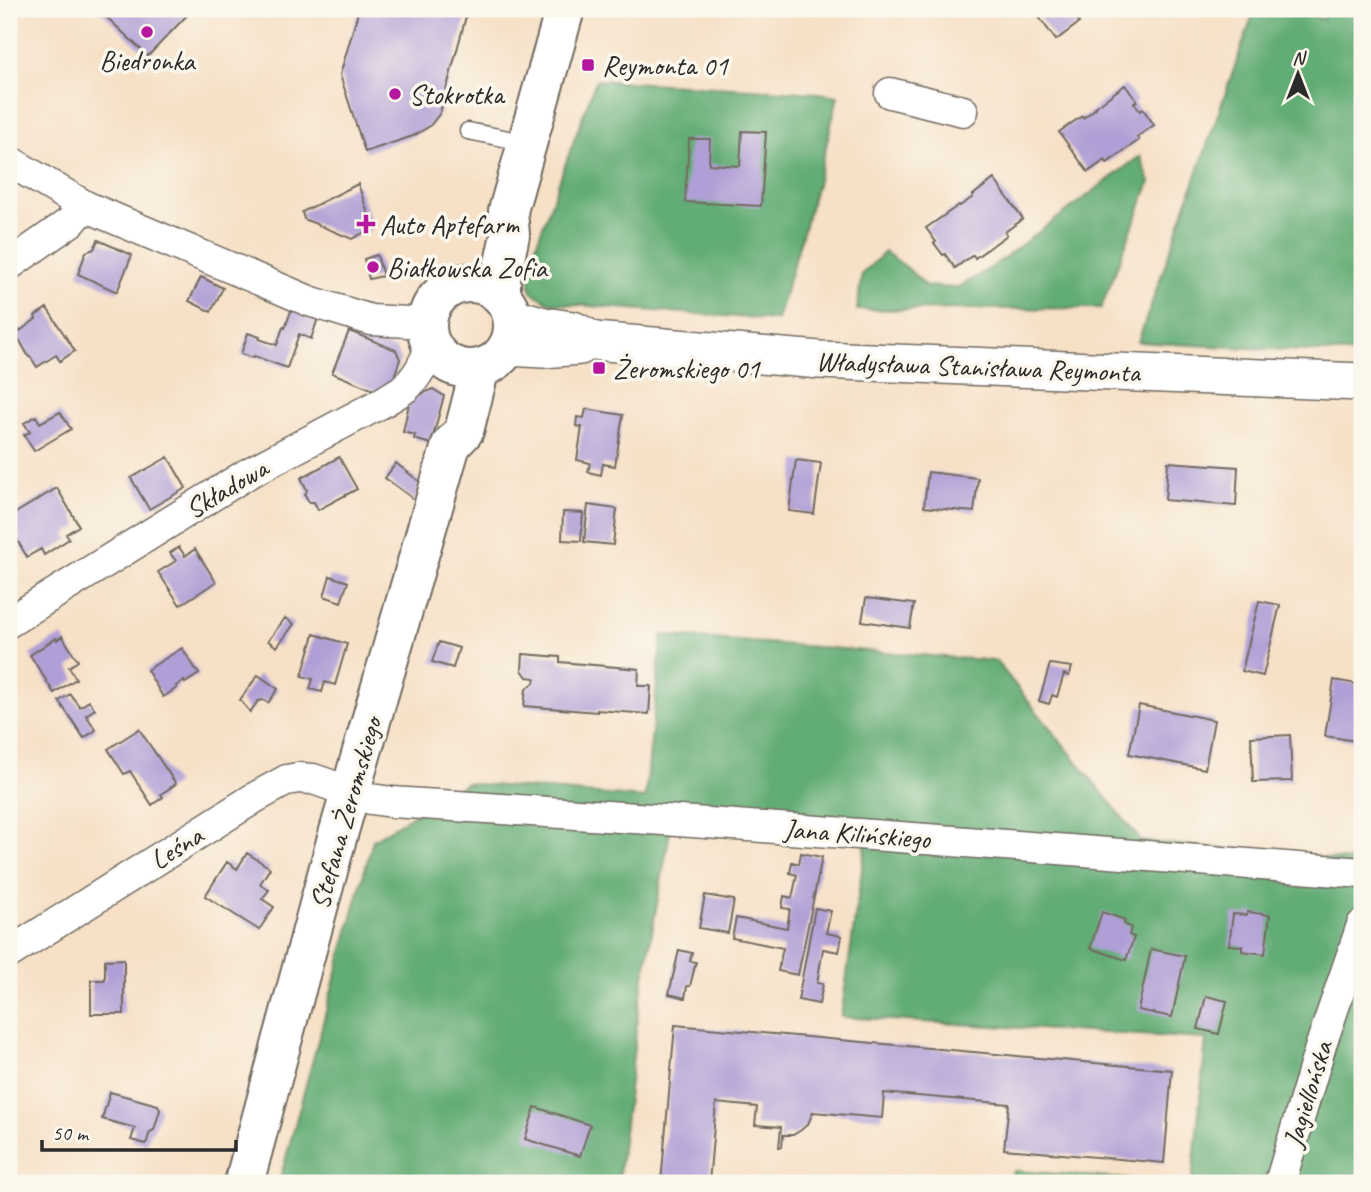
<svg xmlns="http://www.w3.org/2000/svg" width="1371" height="1192" font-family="Caveat,sans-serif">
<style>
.green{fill:#79c888;stroke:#527a5a;stroke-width:2}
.forest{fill:#62ac74;stroke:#466c50;stroke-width:2}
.building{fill:#b09ed6}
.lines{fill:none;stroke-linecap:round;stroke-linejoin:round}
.service-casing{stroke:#726a61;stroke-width:19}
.minor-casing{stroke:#726a61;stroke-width:33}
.tertiary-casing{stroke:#726a61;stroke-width:40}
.secondary-casing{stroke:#726a61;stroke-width:42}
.service{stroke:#fff;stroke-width:16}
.minor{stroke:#fff;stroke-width:30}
.tertiary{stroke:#fff;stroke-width:37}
.secondary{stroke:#fff;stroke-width:38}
.poi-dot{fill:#b5179e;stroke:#fbf7ec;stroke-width:2.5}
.labels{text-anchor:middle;stroke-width:7;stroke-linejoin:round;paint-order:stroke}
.poi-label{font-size:28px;fill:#2b2b2b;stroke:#fbf7ec;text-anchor:start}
.street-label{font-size:28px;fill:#2b2b2b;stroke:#fbf7ec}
</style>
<rect width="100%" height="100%" fill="#fbf7ec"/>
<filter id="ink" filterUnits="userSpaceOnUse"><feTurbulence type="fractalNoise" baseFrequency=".0143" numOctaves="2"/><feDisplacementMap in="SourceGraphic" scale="14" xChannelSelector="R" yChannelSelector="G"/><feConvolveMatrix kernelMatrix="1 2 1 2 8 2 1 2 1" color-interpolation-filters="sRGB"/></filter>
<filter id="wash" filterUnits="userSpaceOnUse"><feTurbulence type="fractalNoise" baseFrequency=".00686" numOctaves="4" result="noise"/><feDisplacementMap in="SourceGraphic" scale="28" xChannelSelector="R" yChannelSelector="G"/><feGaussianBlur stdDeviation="1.57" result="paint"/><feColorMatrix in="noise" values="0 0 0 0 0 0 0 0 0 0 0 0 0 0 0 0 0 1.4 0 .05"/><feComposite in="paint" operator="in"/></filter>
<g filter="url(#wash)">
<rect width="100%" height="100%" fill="#f6e0c6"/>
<path class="green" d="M1013,1171L1167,1182V1183H1011Z"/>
<path class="forest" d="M1255,9H1292L1323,19L1328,9H1362V354L1138,342Z
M596,80L819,93L838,96L816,188L777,320L550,303L531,292L528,267Z
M1140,156L1150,182L1101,308L857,310L862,274L885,252L906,267L926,286L957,288L992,267Z
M662,635L996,661L1141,841L1362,862V1183H1192L1206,1039L841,1017L867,834L672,820L639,1005L618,1183H279L373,840L466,783L645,798Z"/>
<g id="blocks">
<path class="building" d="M98,9H193L148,56Z
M359,9H468L440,113L430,126L413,136L365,152L340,75Z
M1033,9H1099L1088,17L1086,15L1078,21L1079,23L1056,40Z
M1125,85L1137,101L1134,103L1140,111L1143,109L1154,125L1137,137L1139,140L1107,163L1105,160L1088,172L1059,132L1082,116L1083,118L1096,108L1095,107Z
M742,131L766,132L761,206L685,202L689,139H710L709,164L740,166Z
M994,179L1023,219L1005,232L1007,235L975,258L973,255L955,268L945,254L943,255L934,243L936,242L926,228L959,205L960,206L973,197V195Z
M358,184L373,228L352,239L304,219L302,212Z
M98,240L132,255L117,292L78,274L86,252L94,249Z
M377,255L383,276L369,279L364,259Z
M201,277L223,288L211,312L189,301Z
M47,308L75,351L60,361L56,355L37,367L30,356L29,357L16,334L36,319L35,316Z
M292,308L318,318L311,339L299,334L287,368L254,356L253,358L241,354L248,333L260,337L259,339L277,345L283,327L285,328Z
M349,331L396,350L400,359L390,389L381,393L332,373Z
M433,389L444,396L431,444L414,439L415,435L403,432L410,399Z
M586,409L623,415L615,466L603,464L601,475L588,472L590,463L577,460L582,427L576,426L577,417L584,418Z
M60,412L71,429L34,451L24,435L30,432L24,423L36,416L40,423Z
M168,457L186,488L149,509L131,478Z
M339,457L357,489L318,510L314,502H309L305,495L307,490L301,478Z
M796,460L821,463L814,514L789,511Z
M1168,462L1238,467L1236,506L1165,500Z
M396,463L420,482L415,500L385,478Z
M928,472L978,478L974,512L924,507Z
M57,488L79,526L66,534L69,539L44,555L41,549L27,557L9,526V517Z
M588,505L617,509L613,545L584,542Z
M563,512L583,513L581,541L562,540Z
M179,547L185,556L195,549L216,582L180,605L158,572L176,561L170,553Z
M1361,554H1362V587L1355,585Z
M330,576L348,582L341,602L324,596Z
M866,598L914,604L910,628L862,621Z
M1259,601L1280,605L1263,676L1242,671Z
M285,618L294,624L277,647L268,641Z
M314,634L347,644L335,685L325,682L322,692L310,689L313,679L302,676Z
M62,636L78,661L69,667L76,679L54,693L30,655L56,638L57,640Z
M439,642L459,648L453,668L432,662Z
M182,648L199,674L185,683L184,681L176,686L177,688L163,697L147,670Z
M523,654L560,657V662L639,669L638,686H651L649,714L597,710V712L524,706L526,689L534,683L535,678L527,677L522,670Z
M1050,664L1072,667L1069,676L1064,674L1057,697L1052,695L1049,704L1039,701Z
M258,675L278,689L268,703L263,700L258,701L250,712L240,700Z
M1334,680L1362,685V742L1325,736Z
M70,694L80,707L89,701L95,709L86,715L96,730L84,738L59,701Z
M1139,705L1214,720L1205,769L1129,754Z
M139,729L176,784L161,794L163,797L152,805L130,771L124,774L108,749Z
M1290,735L1292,781L1253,782L1251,737Z
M247,853L270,868L260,884L269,890L262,899L274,907L259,930L205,896L227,862L237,869Z
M801,853L822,857L798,975L778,971L783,948L732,938L736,918L787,928L790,909L782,908L784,896L792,898L797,875L790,873L792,862L799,864Z
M705,895L734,900L728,933L699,928Z
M815,908L831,911L826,933L842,936L839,952L823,949L817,983L823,984L819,1004L798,1000Z
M1102,912L1125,920L1124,924L1131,927L1129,935L1134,937L1126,960L1090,948Z
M1248,912L1270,915L1265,954L1242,951V946L1229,945L1233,914L1247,915Z
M1151,949L1185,956L1172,1017L1138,1010Z
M679,950L692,953L690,961L696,962L690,986H687L685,998L669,994Z
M124,959V1014H91V980H105V960Z
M1206,996L1227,1001L1219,1034L1198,1029Z
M675,1025L1172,1070L1164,1163L1004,1149L1009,1104L884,1093L882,1118L813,1112L808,1124L801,1130L793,1135H783L782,1147H779L781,1127L755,1125L757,1107L716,1103L709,1183H661Z
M110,1092L158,1105L160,1110L154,1130L150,1132L146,1144L131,1140L135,1128L102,1119Z
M535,1107L590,1125L580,1156L525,1139Z"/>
</g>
</g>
<g filter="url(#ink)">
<use href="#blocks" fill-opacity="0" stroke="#726a61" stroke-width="2"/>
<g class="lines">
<defs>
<path id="service" d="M468,131L528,143"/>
<path id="minor" d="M890,93L963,111
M9,161L85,206L309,301L371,320L427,323
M9,265L73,220L85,206
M9,622L247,474L385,401C393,395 404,391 410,383C420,373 426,359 431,346
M9,953L256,797L287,780L298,778L313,779L371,799L392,802C716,822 1039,847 1362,873
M1280,1183L1321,1045L1362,925"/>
<path id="tertiary" d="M513,317L544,326L573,330L594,341L820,360L1362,382
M507,347L543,349L580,346"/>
<path id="secondary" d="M427 326a43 43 0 1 1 86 0a43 43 0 1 1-86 0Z
M501,296V277L510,235L508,211L565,9
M244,1183L335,845L451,445L464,431L480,368"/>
</defs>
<use href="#service" class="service-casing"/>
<use href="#minor" class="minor-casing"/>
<use href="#tertiary" class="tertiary-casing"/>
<use href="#secondary" class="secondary-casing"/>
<use href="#service" class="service"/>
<use href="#minor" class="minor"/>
<use href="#tertiary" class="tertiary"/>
<use href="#secondary" class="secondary"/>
</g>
</g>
<g class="poi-dot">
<circle cx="147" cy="32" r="7"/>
<rect x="581" y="58" width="14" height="14" rx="3.5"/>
<circle cx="395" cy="94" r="7"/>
<path d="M362.5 213.5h7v7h7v7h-7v7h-7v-7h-7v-7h7z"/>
<circle cx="373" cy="267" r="7"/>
<rect x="592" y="361" width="14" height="14" rx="3.5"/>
</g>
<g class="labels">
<g class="poi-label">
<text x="147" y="70" text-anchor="middle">Biedronka</text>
<text x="602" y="75">Reymonta 01</text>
<text x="409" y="104">Stokrotka</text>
<text x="380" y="234">Auto Aptefarm</text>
<text x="387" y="277">Białkowska Zofia</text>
<text x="613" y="378">Żeromskiego 01</text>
</g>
<g class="street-label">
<text transform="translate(978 366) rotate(2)" y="10">Władysława Stanisława Reymonta</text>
<text transform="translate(226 488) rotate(-31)" y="10">Składowa</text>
<text transform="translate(345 813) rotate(-74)" y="10">Stefana Żeromskiego</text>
<text transform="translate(857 833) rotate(4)" y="10">Jana Kilińskiego</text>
<text transform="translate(176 847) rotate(-32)" y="10">Leśna</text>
<text transform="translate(1307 1094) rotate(-73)" y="10">Jagiellońska</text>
</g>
</g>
<rect width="1371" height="1192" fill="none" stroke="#fbf7ec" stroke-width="35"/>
<g transform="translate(1298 74)" stroke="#fbf7ec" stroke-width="5" paint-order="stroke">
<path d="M0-5L12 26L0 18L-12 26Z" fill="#2b2b2b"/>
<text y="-10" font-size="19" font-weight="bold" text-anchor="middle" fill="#2b2b2b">N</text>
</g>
<path d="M42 1140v10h194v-10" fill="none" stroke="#2b2b2b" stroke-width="3.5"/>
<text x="52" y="1140" font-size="21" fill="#2b2b2b" stroke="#fbf7ec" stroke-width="5" paint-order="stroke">50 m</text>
</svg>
